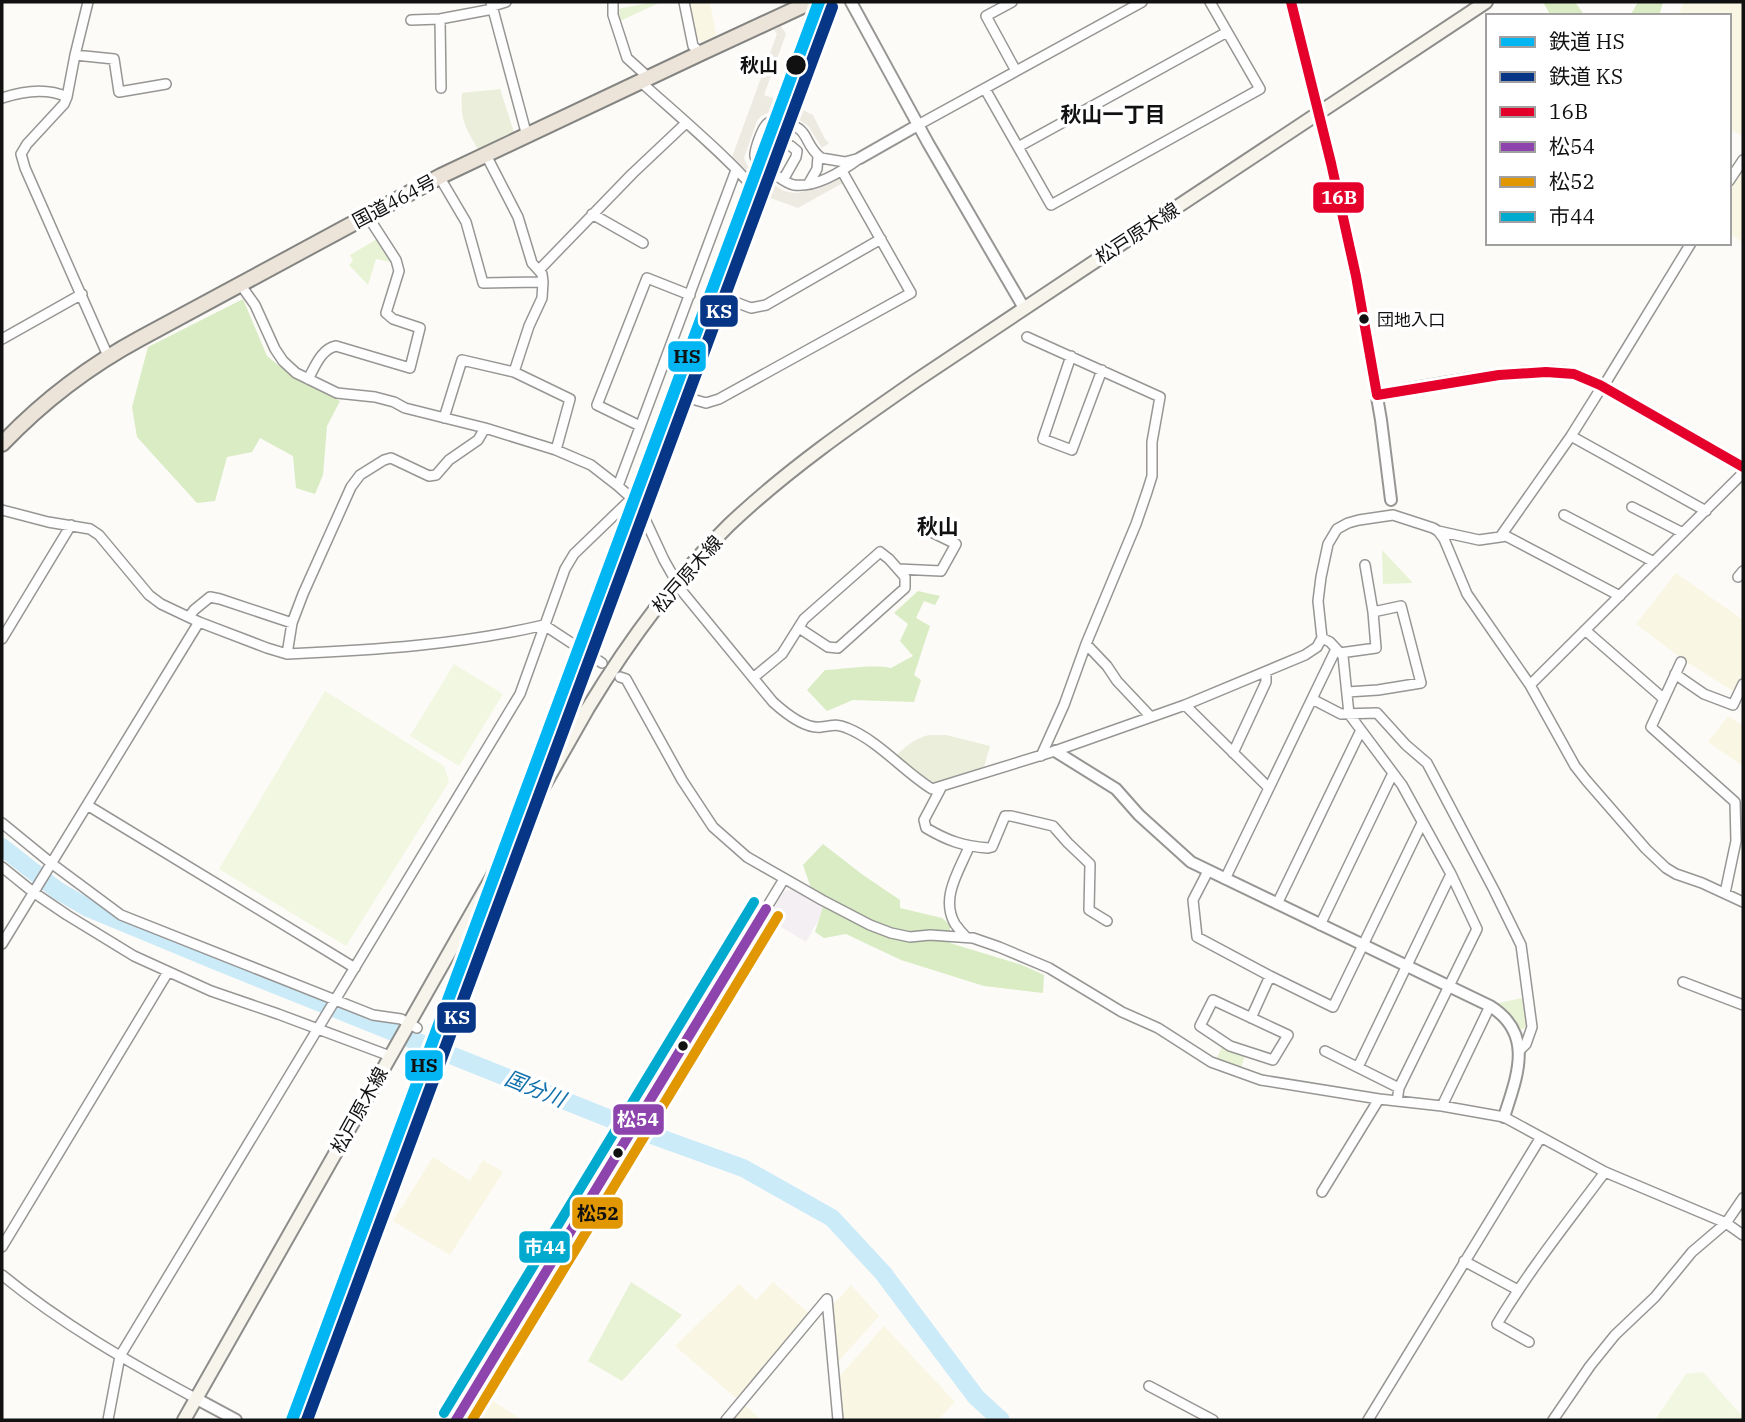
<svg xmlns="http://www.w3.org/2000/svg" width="1745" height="1422" font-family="'IBM Plex Serif','Noto Sans JP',serif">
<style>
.industrial{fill:#f4eff3}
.farmland{fill:#f9f6e3}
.green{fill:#e8f3d6}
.forest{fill:#d9ecc3}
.cemetery{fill:#eaeeda}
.pitch{fill:#f1f7e0}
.plaza{fill:#edeae2}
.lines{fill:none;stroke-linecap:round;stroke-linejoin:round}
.river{stroke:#cbebf9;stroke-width:18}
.minor-casing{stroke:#979695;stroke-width:12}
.tertiary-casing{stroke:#979695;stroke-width:14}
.secondary-casing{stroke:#8d8d8b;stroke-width:16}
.trunk-casing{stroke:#848482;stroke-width:18}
.minor{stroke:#fffefe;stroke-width:9}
.tertiary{stroke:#fffefe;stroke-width:10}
.secondary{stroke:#f6f4eb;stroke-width:12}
.trunk{stroke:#ece4d8;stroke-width:14}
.bus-1-casing{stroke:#fff;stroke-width:16}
.bus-2-casing{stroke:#fff;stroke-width:16}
.bus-3-casing{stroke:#fff;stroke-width:16}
.bus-4-casing{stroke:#fff;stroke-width:16}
.bus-1{stroke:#e4002b;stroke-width:10}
.bus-2{stroke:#8e44ad;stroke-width:10}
.bus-3{stroke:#e09702;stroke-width:10}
.bus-4{stroke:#00a9ce;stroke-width:10}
.rail-1-casing{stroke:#fff;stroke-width:18}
.rail-2-casing{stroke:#fff;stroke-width:18}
.rail-1{stroke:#01b6f3;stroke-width:12}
.rail-2{stroke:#073686;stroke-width:12}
.stop-dot{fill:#111;stroke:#fff;stroke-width:2.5}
.labels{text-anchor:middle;stroke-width:7;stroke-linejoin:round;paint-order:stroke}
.bus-label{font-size:17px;fill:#111;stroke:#fff;text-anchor:start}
.stop-label{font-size:19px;font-weight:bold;fill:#111;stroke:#fff;text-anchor:end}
.street-label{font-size:19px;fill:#111;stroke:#fff}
.neighbourhood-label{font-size:21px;font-weight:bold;fill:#111;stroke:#fff}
.water-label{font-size:21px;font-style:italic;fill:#1170ab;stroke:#fff}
.line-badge{stroke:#fff;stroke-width:2.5}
.badge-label{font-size:19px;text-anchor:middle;font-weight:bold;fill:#fff}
.pale-badge-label{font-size:19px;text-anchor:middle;font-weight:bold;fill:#111}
</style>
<rect width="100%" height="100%" fill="#fcfbf7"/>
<path class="industrial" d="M793,889L825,908L806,942L768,919L784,891Z"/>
<path class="farmland" d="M688,2H710L716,35L703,42L696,39Z
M1685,2H1743V136L1729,129V16H1677Z
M1743,166V243L1729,233V188Z
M1676,573L1743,620V674L1736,693L1682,659L1636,624Z
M1728,716L1743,726V766L1708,742Z
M433,1157L470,1181L483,1160L503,1172L450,1255L393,1221Z
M773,1282L810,1314L736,1398L675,1346L739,1284L756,1300Z
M851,1285L879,1316L837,1363L832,1306Z
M884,1326L955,1402L938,1420H842L838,1378Z
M481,1393L522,1420H466Z
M745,1405L761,1420H732Z"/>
<path class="green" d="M653,2H661L620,21L618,9Z
M377,239L391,262L376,259L368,285L349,265L353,261L350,255Z
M1382,550L1413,583L1383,584Z
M1522,998L1530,1026L1519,1030C1513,1019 1505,1012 1494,1004Z
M1222,1047L1246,1054L1240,1070L1216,1060Z
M631,1282L682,1315L622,1381L588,1361Z"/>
<path class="forest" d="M1543,2H1575L1585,16H1551Z
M1638,2H1663L1659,16H1630Z
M243,299L267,356L287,372L340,401L327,426L323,475L315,494L296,488L293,456L260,438L252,452L227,457L215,501L197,503L137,437L132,407L148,347Z
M918,591L940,596L935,605L924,601L916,618L930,626L914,675L921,680L914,702L853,700L827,711L807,690L825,670C846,669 872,664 891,668L913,656L900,641L908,624L894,613Z
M823,844L863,875L900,900V908L942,918L950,925V943L1022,965L1044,975L1043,993L984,986L901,960L846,934L824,938L815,932L823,907L824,898L811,888L803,865Z"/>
<path class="cemetery" d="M500,89L514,132L478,149C465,127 460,120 462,93Z
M929,735H946L990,746L984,767L933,784L916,774L896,756C907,745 914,739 929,735Z"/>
<path class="pitch" d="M454,664L503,694L459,766L410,736Z
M325,691L444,766L449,782L346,946L219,869Z
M1703,1372L1743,1417V1420H1655L1686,1374Z"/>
<path class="plaza" d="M833,3L840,8L803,110L813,115L825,139L829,143L822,148L808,126L801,121L775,112H770L761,116L757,121L744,158L747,165L782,190L788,192L798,193L825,184L837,178L841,180L845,185L841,184L798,208L765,196H761L726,160L732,157L777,34L774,30L781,26L786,34L764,95L794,106Z"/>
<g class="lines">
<path class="river" d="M2,847L57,890L88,908L216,961L638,1130L743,1168L832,1218L883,1273L976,1397L1001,1420"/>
<defs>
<path id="minor" d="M88,2L75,55L67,97L64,104L27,144L21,154L25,168L108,356
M491,2L527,136
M613,2V15L627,58L649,78
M684,2L693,46L701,53
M1012,2L986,16L1016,71
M493,6L506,2
M440,19L441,88
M411,20L440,19L493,9
M75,55L114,59L119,92L166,84
M985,89L1051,205L1260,89L1210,2
M2,98C23,91 46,87 67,97
M776,121C814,127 800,141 821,158L845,162L860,158C844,170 816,188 794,185C785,183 778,176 770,171C765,167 756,163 755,156C754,151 762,129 766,125C769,121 771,122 776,121Z
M918,125L1142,2
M761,136L791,146L797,151L796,157L783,180
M1018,147L1227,32
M486,155L518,217L532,263L542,274L543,282L542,298L529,326L514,372L570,399L556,450
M441,176L443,183L466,222L483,283L543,282
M1729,181L1743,160
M809,183L817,169L818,156
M592,214L643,243
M539,270L632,174L686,123
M240,284L255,305L275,349L283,361L296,373L337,393L375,397L394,402L405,408L485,428L556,450L591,465L618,486L638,504L664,560L681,590L773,702C784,712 805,729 821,727C831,726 836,723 847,728C879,741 903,771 932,789L1055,751L1185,705L1305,655L1317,647L1322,638L1318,601L1321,577L1328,544L1337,529L1348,523L1359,520L1393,515L1433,528L1438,531L1444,539L1467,594L1530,685L1575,766L1586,780L1646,849L1666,868L1676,874L1702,883L1743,902
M722,297L751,308L766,305L881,239
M1027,337L1160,397L1152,442V476L1147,492L1136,524L1086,644L1064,705L1041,756
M2,339L82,294
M1071,356L1043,439L1072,450L1102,370
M308,379C315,367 321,349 336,346L410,368L420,328L393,319L386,313L399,271L396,260L367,215
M685,397L706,403L719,399L911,293L842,171
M444,418L462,360L514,372
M640,426L597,405L647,278L690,295
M1571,436L1706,511
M618,486L736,170
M638,504L649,498L722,297L761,201C758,182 661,101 641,82
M1632,507L1683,533
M2,510L48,522L90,529L99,535L149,595L161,604L199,622L2,944
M1564,515L1654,562
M1438,531L1479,540L1500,537L1571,436L1598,393L1603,387L1691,243
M1500,537L1506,536L1620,596
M898,569L941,571L956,544L921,527
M1738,577L1743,571
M189,617L194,610L210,597L220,599L292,623
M199,622L267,648L287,654C373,650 460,645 544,625L602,663
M1585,630L1664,699
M1322,638L1330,642L1343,656L1349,714L1402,785L1451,874L1477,929L1399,1088L1397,1101
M2,639L71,525
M1086,644L1107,666L1117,681L1151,717
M1340,653L1376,648L1373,612L1365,565
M287,654L292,623L303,594L351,487L360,475L384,460L391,458L429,476L436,475L449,460L478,440L485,428
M1681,662L1651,727L1735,802L1736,841L1725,893
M1675,674L1704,694L1733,705L1743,684
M620,677L626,679L682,780L713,827L747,857L822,900L870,925L891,933L910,937L930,935L973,938L999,947L1049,968L1122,1012L1158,1028L1211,1062L1261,1080L1379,1099L1442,1106L1504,1117L1605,1172L1726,1223L1743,1235
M753,678L782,654L804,619L880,552L889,559L905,577V588L838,648L828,647L799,628
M1530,685L1743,473
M1347,692L1378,690L1421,683L1401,606L1373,612
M1312,699L1341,714L1377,713L1406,745L1427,763L1494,890L1521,945L1532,1027L1526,1044L1519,1051
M1185,705L1269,788L1336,649
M1233,753L1266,682V672
M942,786L924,820L926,828C948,841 963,846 988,848L992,847L1005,816H1011L1053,826L1068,843L1090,864L1089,910L1107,921
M87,805L355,968
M2,823L51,863L121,915L373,1015L401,1019L417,1028
M2,867L33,892L67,915L134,956L211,991L278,1014L390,1056
M1208,871L1193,900L1197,937L1270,976L1333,1007L1422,823
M1225,879L1269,788
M1277,904L1361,730
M1320,925L1393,773
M966,937C962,933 958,928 955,924C940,898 959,871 969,847
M1683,982L1743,1005
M1213,1000L1288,1035L1273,1060L1230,1046L1200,1026Z
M1251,1018L1270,976
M1325,1051L1399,1088
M1358,1067L1451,874
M1442,1106L1490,1006
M1322,1192L1379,1099
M2,1247L168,972
M1464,1261L1518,1290
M2,1275C62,1324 128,1362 197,1399
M827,1299L838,1420
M1529,1342L1497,1324C1530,1269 1567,1223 1605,1172
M1149,1386L1213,1420
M108,1420L120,1356L520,694L565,569L574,554L632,498
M456,1420L784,879
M726,1420L827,1299
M1368,1420L1541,1137
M1553,1420L1590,1366L1615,1335L1655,1297L1692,1252L1726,1223L1743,1198"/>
<path id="tertiary" d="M851,2L928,143L1024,308
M1291,2L1331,163L1356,276L1381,420L1391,500
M860,158L918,125
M1377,395C1417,387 1458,380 1499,375C1523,373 1549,369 1574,374C1585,377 1594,382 1603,387L1743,467
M1055,751L1116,789L1139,815L1191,862L1490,1006C1535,1034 1517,1076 1504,1117
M197,1399L236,1420"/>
<path id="secondary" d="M184,1420L588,708C628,642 674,579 729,525C787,470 852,425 917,380C978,339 1039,298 1100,258C1229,173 1358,88 1486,2"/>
<path id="trunk" d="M2,444C43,401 89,366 141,338L441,176L701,53L811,2"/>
</defs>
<use href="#minor" class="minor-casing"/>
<use href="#tertiary" class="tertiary-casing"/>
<use href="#secondary" class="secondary-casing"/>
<use href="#trunk" class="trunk-casing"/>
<use href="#minor" class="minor"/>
<use href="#tertiary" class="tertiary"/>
<use href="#secondary" class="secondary"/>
<use href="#trunk" class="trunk"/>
<defs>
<path id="bus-1" d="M1291,2L1331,163L1356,276L1377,395
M1377,395L1499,375L1546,372L1574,374L1600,385L1743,467"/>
<path id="bus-2" d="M456,1420L766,909"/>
<path id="bus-3" d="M472,1420L778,916"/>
<path id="bus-4" d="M444,1413L754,902"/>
</defs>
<use href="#bus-1" class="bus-1-casing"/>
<use href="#bus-2" class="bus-2-casing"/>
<use href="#bus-3" class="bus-3-casing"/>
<use href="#bus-4" class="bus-4-casing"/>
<use href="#bus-1" class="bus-1"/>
<use href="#bus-2" class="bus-2"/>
<use href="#bus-3" class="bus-3"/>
<use href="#bus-4" class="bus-4"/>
<defs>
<path id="rail-1" d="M292,1420L819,2"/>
<path id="rail-2" d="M307,1420L832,7"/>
</defs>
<use href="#rail-1" class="rail-1-casing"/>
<use href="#rail-2" class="rail-2-casing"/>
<use href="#rail-1" class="rail-1"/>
<use href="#rail-2" class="rail-2"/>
</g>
<g class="stop-dot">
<circle cx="796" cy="65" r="11"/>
<circle cx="1364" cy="319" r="6"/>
<circle cx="683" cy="1046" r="6"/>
<circle cx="618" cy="1153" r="6"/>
</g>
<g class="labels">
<g class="bus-label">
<text x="1377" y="326">団地入口</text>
</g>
<g class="stop-label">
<text x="778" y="72">秋山</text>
</g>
<g class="street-label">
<text transform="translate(394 201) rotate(-28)" y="7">国道464号</text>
<text transform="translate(1137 233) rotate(-33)" y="7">松戸原木線</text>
<text transform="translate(687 574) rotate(-49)" y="7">松戸原木線</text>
<text transform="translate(359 1110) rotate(-61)" y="7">松戸原木線</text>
</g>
<g class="neighbourhood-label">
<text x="1113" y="122">秋山一丁目</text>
<text x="938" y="534">秋山</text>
</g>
<g class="water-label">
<text transform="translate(535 1089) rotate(22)" y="7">国分川</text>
</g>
</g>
<g class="line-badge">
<rect x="1312" y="181" width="53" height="33" rx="7" fill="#e4002b"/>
<rect x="699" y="294" width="40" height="34" rx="7" fill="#073686"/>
<rect x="667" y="340" width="40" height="33" rx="7" fill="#01b6f3"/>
<rect x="436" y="1001" width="41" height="33" rx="7" fill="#073686"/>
<rect x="404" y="1049" width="40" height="33" rx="7" fill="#01b6f3"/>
<rect x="612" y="1103" width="53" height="33" rx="7" fill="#8e44ad"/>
<rect x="571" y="1196" width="53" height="34" rx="7" fill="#e09702"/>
<rect x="518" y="1230" width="53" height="34" rx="7" fill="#00a9ce"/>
</g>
<g class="badge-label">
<text x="1339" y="204">16B</text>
<text x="719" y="318">KS</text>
<text x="457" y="1024">KS</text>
<text x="638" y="1126">松54</text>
<text x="545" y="1254">市44</text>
</g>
<g class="pale-badge-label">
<text x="687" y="363">HS</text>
<text x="424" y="1072">HS</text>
<text x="598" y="1220">松52</text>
</g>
<rect width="1745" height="1422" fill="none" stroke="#111111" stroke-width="7"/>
<rect x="1486" y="14" width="245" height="231" fill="#ffffff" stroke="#a0a0a0" stroke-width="2"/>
<rect x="1500" y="37" width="35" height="10" fill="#01b6f3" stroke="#a0a0a0" stroke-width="2"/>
<text x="1549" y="49" font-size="21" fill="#111111">鉄道 HS</text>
<rect x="1500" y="72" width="35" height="10" fill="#073686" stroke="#a0a0a0" stroke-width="2"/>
<text x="1549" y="84" font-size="21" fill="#111111">鉄道 KS</text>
<rect x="1500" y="107" width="35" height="10" fill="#e4002b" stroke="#a0a0a0" stroke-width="2"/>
<text x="1549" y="119" font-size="21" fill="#111111">16B</text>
<rect x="1500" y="142" width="35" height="10" fill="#8e44ad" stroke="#a0a0a0" stroke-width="2"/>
<text x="1549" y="154" font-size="21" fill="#111111">松54</text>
<rect x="1500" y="177" width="35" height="10" fill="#e09702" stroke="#a0a0a0" stroke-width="2"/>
<text x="1549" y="189" font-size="21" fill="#111111">松52</text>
<rect x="1500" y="212" width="35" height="10" fill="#00a9ce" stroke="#a0a0a0" stroke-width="2"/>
<text x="1549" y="224" font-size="21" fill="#111111">市44</text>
</svg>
